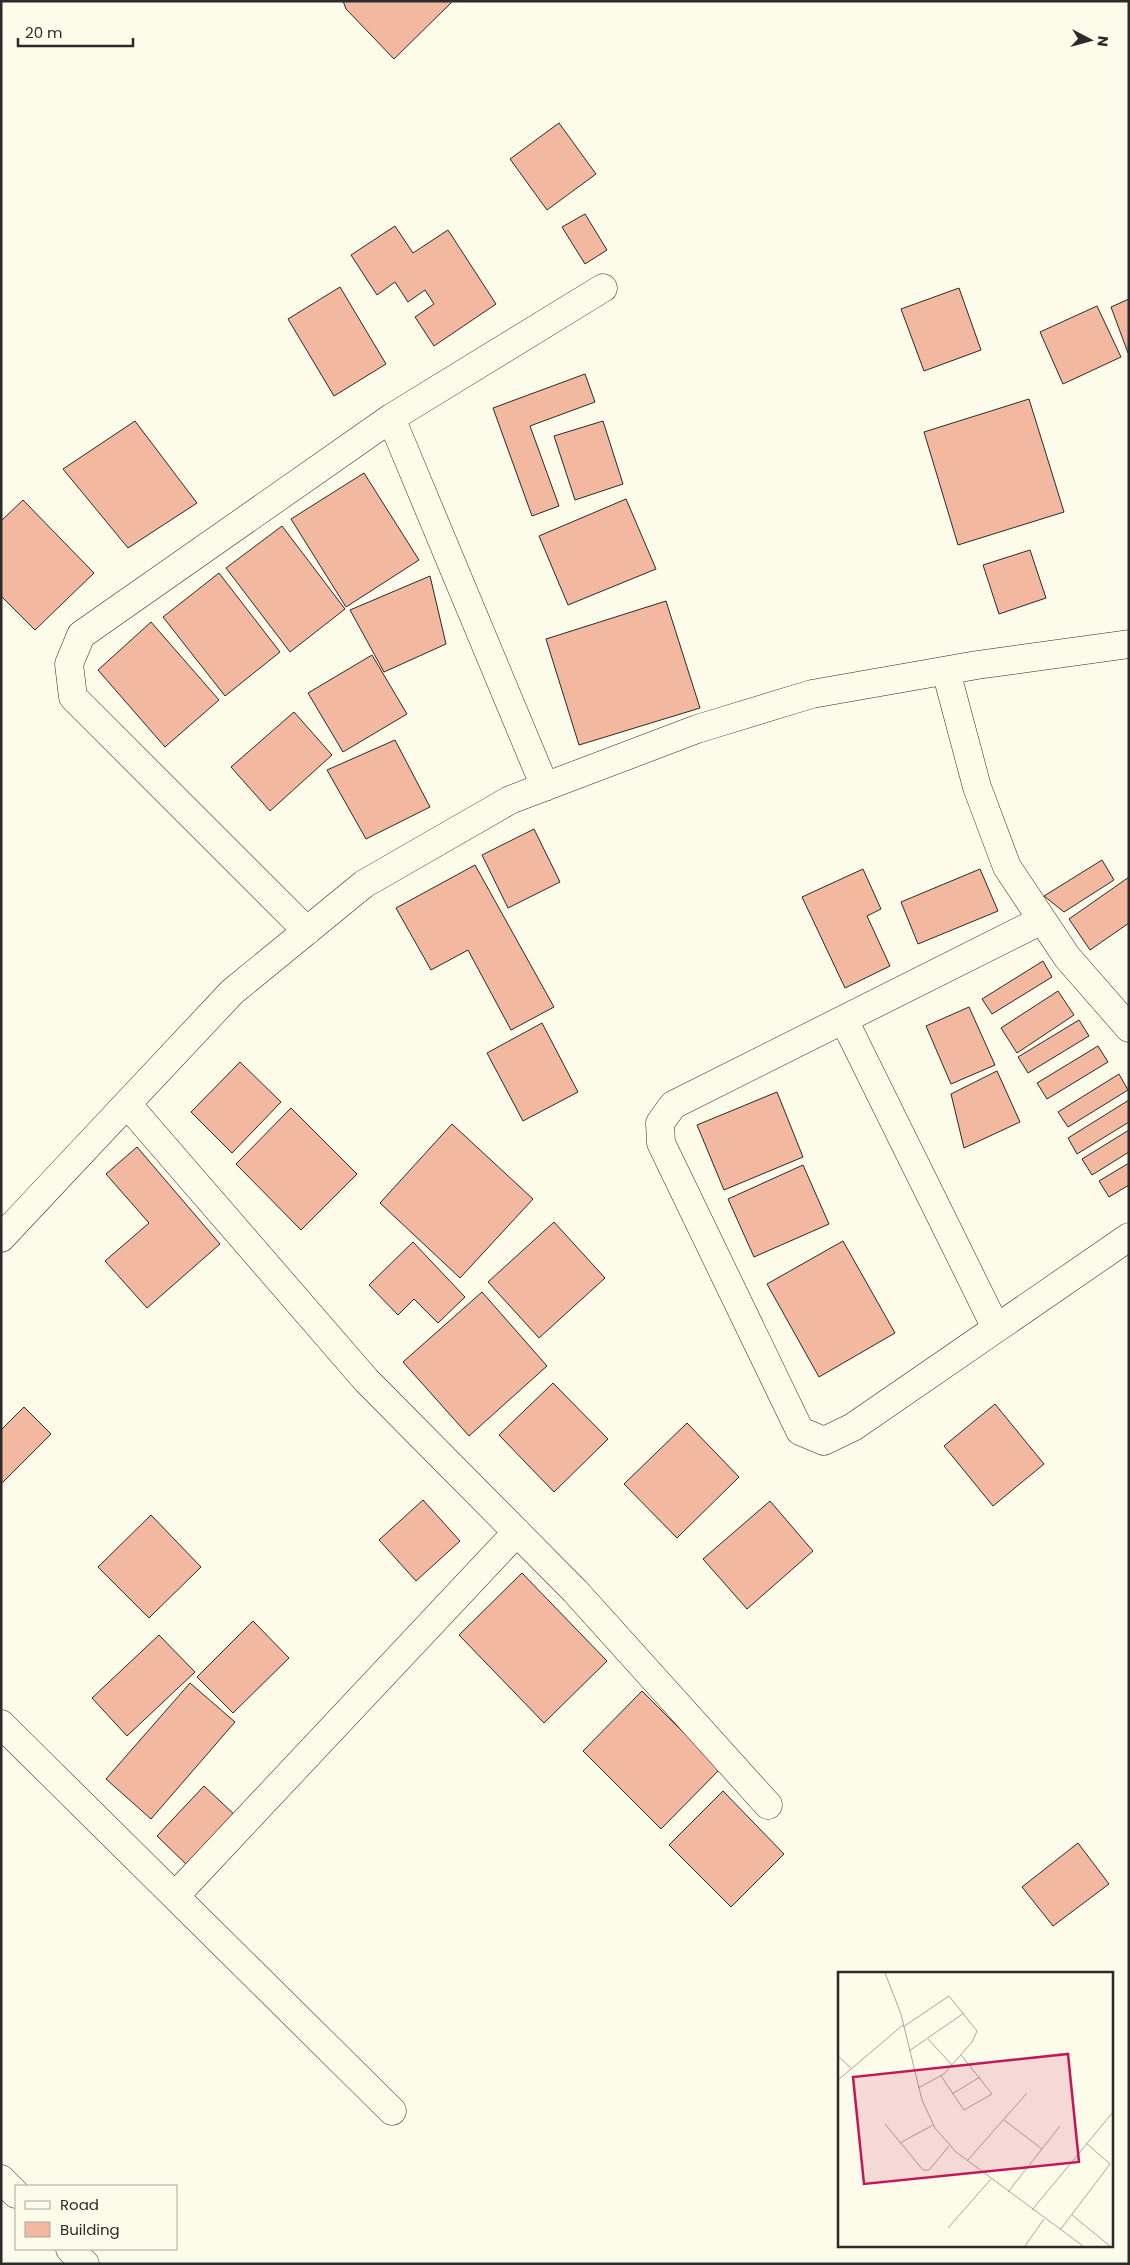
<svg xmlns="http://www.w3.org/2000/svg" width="1130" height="2265" font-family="Poppins,sans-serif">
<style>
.building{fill:#f2b8a0;stroke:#2b2b2b}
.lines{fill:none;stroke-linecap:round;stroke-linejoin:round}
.minor-casing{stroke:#2b2b2b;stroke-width:29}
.minor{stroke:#fdfbea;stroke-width:28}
.inset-road{fill:none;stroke:#a9a89e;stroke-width:1}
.view{fill:#c2185b;fill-opacity:0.15;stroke:#c2185b;stroke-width:2.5}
.inset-edge{fill:none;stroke:#2b2b2b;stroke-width:2.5}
</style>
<rect width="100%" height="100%" fill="#fdfbea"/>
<path class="building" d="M343,1H453L394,59L346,9Z
M559,123L596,174L547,210L510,159Z
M585,214L607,250L585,264L562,227Z
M395,226L413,253L448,230L496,304L434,346L415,317L434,304L425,290L408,302L395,282L377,295L351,255Z
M340,287L386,364L334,396L288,319Z
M959,288L981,350L924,371L901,309Z
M1129,299V353H1128L1111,307Z
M1097,306L1121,357L1063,384L1040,332Z
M585,374L595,402L530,426L559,506L532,516L493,408Z
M1029,399L1064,512L958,545L924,432Z
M135,421L197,503L128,548L63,469Z
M603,421L623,484L575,500L554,436Z
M364,473L419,560L346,607L291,519Z
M626,499L656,569L568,605L539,536Z
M23,500L94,573L35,630L1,596V521Z
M282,526L345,609L290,652L226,568Z
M1030,550L1046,598L999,614L983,565Z
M219,573L280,652L225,696L163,617Z
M430,576L446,644L384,672L350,610Z
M666,601L700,708L579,745L546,639Z
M151,622L219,700L165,747L98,670Z
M372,655L407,714L343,752L308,693Z
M294,712L332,755L270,811L231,767Z
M395,740L430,807L366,839L327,770Z
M534,829L560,882L508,908L482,855Z
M1102,860L1114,880L1064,912L1044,896Z
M475,865L554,1007L511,1030L468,950L431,970L396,908Z
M863,869L881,909L867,916L890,966L845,988L802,897Z
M980,869L998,911L918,944L901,902Z
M1129,877V923L1090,950L1069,919Z
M1043,961L1052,977L992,1014L982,999Z
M1058,991L1074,1015L1017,1053L1001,1028Z
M969,1007L995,1065L951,1084L926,1026Z
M1079,1020L1089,1036L1028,1073L1018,1057Z
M542,1023L578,1092L523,1121L487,1053Z
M1098,1046L1108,1062L1047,1099L1037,1083Z
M240,1062L281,1102L232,1153L191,1112Z
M997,1071L1020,1122L964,1148L951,1094Z
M1119,1074L1128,1090L1068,1127L1058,1112Z
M777,1092L803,1157L724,1190L697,1125Z
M1129,1100V1122L1077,1154L1068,1138Z
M291,1108L357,1174L301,1230L236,1164Z
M452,1124L533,1199L460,1278L380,1203Z
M1129,1130V1152L1092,1175L1082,1159Z
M137,1147L220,1244L147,1308L105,1261L149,1223L106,1174Z
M1129,1163V1185L1109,1197L1099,1181Z
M803,1165L829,1224L754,1257L728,1199Z
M554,1222L605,1278L539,1338L488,1282Z
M843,1241L895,1333L819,1377L767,1284Z
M413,1242L465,1297L438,1323L414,1299L398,1315L369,1285Z
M482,1292L547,1366L469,1436L403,1362Z
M553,1383L608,1439L554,1492L499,1435Z
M995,1404L1044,1464L993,1506L944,1446Z
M24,1407L51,1434L1,1484V1430Z
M687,1423L739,1477L677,1538L624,1484Z
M423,1500L460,1541L416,1581L379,1540Z
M770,1501L813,1551L747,1609L703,1559Z
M151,1515L201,1567L149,1618L98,1567Z
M522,1573L607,1661L544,1723L459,1635Z
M253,1621L289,1658L233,1713L197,1677Z
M159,1635L195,1672L127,1736L92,1698Z
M190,1683L235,1722L151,1819L106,1779Z
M642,1691L720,1769L661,1829L583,1751Z
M204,1786L237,1817L189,1867L157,1836Z
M723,1791L784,1854L731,1907L669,1845Z
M1078,1843L1109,1884L1053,1926L1022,1887Z"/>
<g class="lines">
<defs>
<path id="minor" d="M391,418L545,787
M946,671L977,787L1007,867L1067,957L1129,1028
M1042,920L673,1105L660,1123L661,1143L800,1431L824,1441L853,1427L1129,1237
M307,931L73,697L69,664L81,635L391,418L603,288
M844,1020L996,1328
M127,1104L366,1380L575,1591L768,1805
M1,1238L232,992L364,884L510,800L697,729L812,694L977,665L1129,644
M1,1724L392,2111
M175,1896L517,1532
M1,2179L16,2194
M70,2249L85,2264"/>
</defs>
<use href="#minor" class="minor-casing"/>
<use href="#minor" class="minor"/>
</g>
<g transform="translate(838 1972)">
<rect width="275" height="275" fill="#fdfbea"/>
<path class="inset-road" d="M47,1L63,42L84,128L97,156L118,180L245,274M65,55L111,24L139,59L134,70L106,102L80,116M90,67L114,93M71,79L126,41M0,84L13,96M103,104L126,138L154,122L123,83M0,108L65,53M114,122L142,105M166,148L204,177M47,152L85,198H91L111,174M62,171L95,153M129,189L189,121M170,220L222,154M194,238L275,140M234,243L272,274M110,256L153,207M222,258L272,192L248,171M187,274L206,247"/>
<path class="view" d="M230,82L241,190L26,212L15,105Z"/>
<rect width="275" height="275" class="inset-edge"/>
</g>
<rect width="1130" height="2265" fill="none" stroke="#2b2b2b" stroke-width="5"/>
<rect x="15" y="2185" width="162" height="65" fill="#fdfbea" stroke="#a9a89e"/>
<rect x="25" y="2201" width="25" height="8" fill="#fdfbea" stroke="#a9a89e"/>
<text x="60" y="2210" font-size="15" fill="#2b2b2b">Road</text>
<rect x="25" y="2222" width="25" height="15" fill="#f2b8a0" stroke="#a9a89e"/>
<text x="60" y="2235" font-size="15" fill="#2b2b2b">Building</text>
<g transform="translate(1090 40) rotate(96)" stroke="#fdfbea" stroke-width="4" paint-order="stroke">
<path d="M0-4L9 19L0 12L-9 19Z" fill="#2b2b2b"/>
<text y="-8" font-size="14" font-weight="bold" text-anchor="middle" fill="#2b2b2b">N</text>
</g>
<path d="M18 38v8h115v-8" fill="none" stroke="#2b2b2b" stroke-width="2.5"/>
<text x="25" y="38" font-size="15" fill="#2b2b2b" stroke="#fdfbea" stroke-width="4" paint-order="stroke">20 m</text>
</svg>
